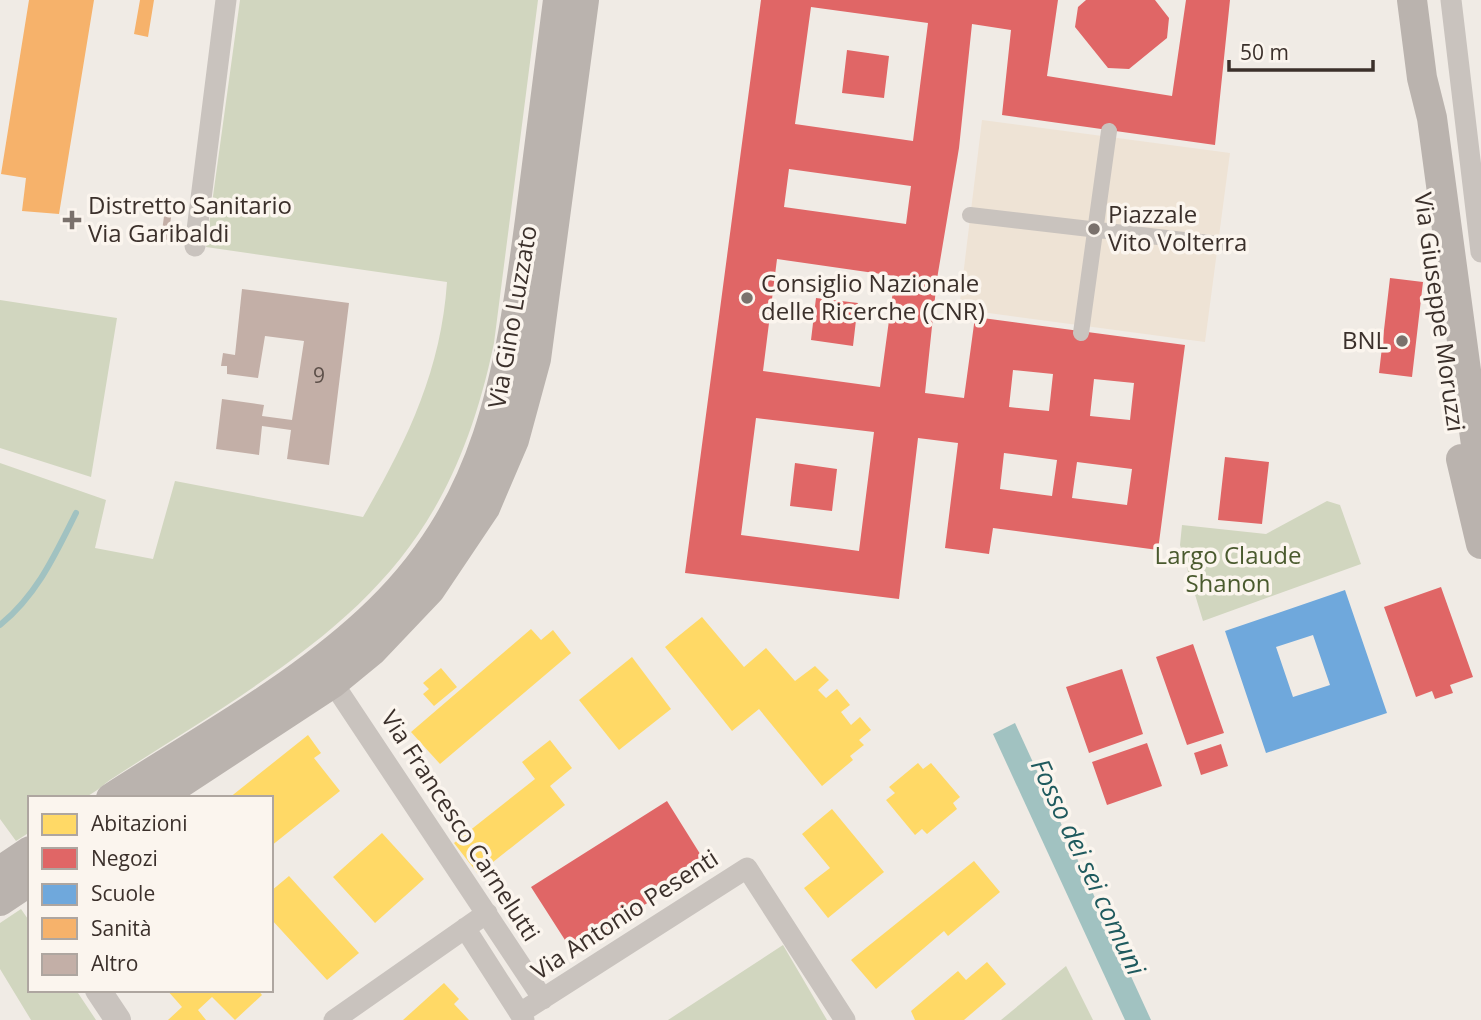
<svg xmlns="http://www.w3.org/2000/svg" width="1481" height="1020" font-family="'Open Sans',sans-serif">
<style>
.green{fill:#d1d6bf}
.plaza{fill:#eee3d5}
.water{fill:#a1c2c1}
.homes{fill:#ffd966}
.shops{fill:#e06666;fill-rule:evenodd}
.schools{fill:#6fa8dc;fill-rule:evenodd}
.health{fill:#f6b26b}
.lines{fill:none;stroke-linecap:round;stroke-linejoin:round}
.stream{stroke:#a1c2c1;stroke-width:6}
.building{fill:#c3afa7}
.pedestrian{stroke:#c9c3be;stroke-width:16}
.minor{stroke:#c9c3be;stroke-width:21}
.tertiary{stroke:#c9c3be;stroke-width:26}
.secondary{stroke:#bab3ae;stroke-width:30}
.poi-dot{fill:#7a716c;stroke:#fbf5ee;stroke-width:2.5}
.labels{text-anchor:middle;stroke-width:7;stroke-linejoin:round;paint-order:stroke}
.number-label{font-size:21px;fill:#5d504a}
.poi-label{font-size:24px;fill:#3b302b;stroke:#fbf5ee;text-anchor:start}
.street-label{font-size:24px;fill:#3b302b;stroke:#fbf5ee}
.park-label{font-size:24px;fill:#4a5a2e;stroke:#fbf5ee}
.water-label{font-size:26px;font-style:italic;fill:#1f5a5e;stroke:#fbf5ee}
</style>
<rect width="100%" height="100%" fill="#f0ebe5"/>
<path class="green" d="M240,0H538L494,343C451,548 358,621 190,729C163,746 136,763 110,780C102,786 92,795 83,798C68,802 45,798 30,798V832L16,841L0,819V463L106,500L95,548L153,559L175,481L363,517C407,441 441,371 447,282L206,247Z
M0,300L117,318L91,477L0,448Z
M1327,501L1340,505L1361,564L1203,621L1180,545L1182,525L1266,534Z
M21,909L30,922V990H76L96,1020H31L0,969V923Z
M783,945L827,1020H668Z
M1066,966L1093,1020H1001Z"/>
<path class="plaza" d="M982,120L1230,153L1205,342L959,309Z"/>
<path class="water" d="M1015,723L1151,1020H1125L993,734Z"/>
<path class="homes" d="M702,617L744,667L766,648L795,681L815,666L829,680L818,690L826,698L837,689L850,705L841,712L851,725L860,717L871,730L859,740L864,745L850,756L853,760L822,786L759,709L732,731L665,647Z
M531,629L541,640L553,630L571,653L440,764L411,732Z
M632,657L671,709L619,750L579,700Z
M441,668L457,687L434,706L423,694L429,689L423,683Z
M308,735L321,753L314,758L340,791L271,846V798H229Z
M550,740L572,768L550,786L565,805L478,874L454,843L535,779L522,762Z
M918,763L923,769L931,763L960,797L953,803L957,809L927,834L922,829L915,835L886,800L895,793L889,787Z
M832,809L884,872L828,918L804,888L830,868L802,834Z
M382,833L424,879L375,923L333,877Z
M974,861L1000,892L948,936L944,931L876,989L851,960Z
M289,876L359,953L327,980L271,919V891Z
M987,962L1006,984L964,1020H915L911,1011L958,971L966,980Z
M444,983L459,999L454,1004L469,1020H403Z
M167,990H258L262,995L235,1020L212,997L198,1010L206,1020H168L182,1007Z"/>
<path class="shops" d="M761,0H1058L1047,76L1172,96L1186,0H1230L1215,145L1002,115L1011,30L972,24L959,148L937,279L925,393L964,398L975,317L1185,345L1158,550L993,528L989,554L945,548L958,443L918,438L899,599L685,573ZM811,7L928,23L913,141L795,124ZM789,169L911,186L906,224L784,207ZM777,259L895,276L880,387L763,371ZM1013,370L1053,374L1049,411L1009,407ZM1094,379L1134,383L1130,420L1090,416ZM756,418L874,432L859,551L741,535ZM1004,453L1057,460L1052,496L1000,489ZM1077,462L1132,469L1127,505L1072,498Z
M1086,0H1155L1169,18L1167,38L1129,69L1108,68L1075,27L1078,7Z
M847,50L889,56L884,98L842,93Z
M1390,278L1423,282L1412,377L1379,373Z
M816,298L858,303L853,346L811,340Z
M1225,457L1269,462L1262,524L1218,520Z
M795,463L837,469L832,511L790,506Z
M1441,587L1473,677L1450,685L1453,693L1435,699L1432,691L1416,697L1384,607Z
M1193,644L1224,733L1187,745L1156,657Z
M1122,669L1143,734L1089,753L1066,687Z
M1147,743L1162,786L1107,805L1092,762Z
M1221,744L1228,766L1201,775L1194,753Z
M667,801L707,865L572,951L531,887Z"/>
<path class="schools" d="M1345,590L1387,713L1266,753L1225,631ZM1313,635L1330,685L1293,697L1276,647Z"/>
<path class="health" d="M29,0H94L59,214L22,211L26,178L1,174Z
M140,0H154L148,37L134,34Z"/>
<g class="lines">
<path class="stream" d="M0,625C37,595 55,555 76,513"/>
</g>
<path class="building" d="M166,201L173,202L168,240L161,239Z
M242,289L349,303L329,465L287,459L291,430L262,426L259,455L216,449L222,399L264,405L262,416L292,420L304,341L265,336L258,378L227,374V366H221L223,353L235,355Z"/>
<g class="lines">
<path class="pedestrian" d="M970,215L1218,244
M1081,333L1109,131"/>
<path class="minor" d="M1451,0L1481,252
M195,246L226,0
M333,683L543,999
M465,928L524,1020
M520,1013L747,868L845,1020
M334,1020L487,913"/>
<path class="tertiary" d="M98,990L118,1020"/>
<path class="secondary" d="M1412,0L1422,78L1432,118L1481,482
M1461,459L1481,544
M111,798C198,742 292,691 368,621C491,508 509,377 530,220C539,147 549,73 558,0
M158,798L333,683L372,651L430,590L485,508L514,440L536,359L584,0
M0,871L30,851
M0,901L30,881"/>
</g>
<g class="poi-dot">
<path d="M68.5 209.5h7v7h7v7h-7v7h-7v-7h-7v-7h7z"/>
<circle cx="1094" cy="229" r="7"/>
<circle cx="747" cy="298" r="7"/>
<circle cx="1402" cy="341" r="7"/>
</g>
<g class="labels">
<g class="number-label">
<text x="319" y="383">9</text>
</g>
<g class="poi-label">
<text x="88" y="214">Distretto Sanitario<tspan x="88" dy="28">Via Garibaldi</tspan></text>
<text x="1108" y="223">Piazzale<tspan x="1108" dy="28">Vito Volterra</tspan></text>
<text x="761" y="292">Consiglio Nazionale<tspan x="761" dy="28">delle Ricerche (CNR)</tspan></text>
<text x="1388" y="349" text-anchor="end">BNL</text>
</g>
<g class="street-label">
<text transform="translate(1439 312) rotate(82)" y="8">Via Giuseppe Moruzzi</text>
<text transform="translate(513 317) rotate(-80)" y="8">Via Gino Luzzato</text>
<text transform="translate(460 826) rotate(57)" y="8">Via Francesco Carnelutti</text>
<text transform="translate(625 915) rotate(-33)" y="8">Via Antonio Pesenti</text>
</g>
<g class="park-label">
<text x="1228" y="564">Largo Claude<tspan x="1228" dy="28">Shanon</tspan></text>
</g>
<g class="water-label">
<text transform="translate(1088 867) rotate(65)" y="9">Fosso dei sei comuni</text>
</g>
</g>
<rect x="28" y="796" width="245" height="196" fill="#fbf5ee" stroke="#aea6a0" stroke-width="2"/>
<rect x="42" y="814" width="35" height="21" fill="#ffd966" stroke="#aea6a0" stroke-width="2"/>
<text x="91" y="831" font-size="21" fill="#3b302b">Abitazioni</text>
<rect x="42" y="848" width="35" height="21" fill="#e06666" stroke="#aea6a0" stroke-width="2"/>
<text x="91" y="866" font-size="21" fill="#3b302b">Negozi</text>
<rect x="42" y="884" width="35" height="21" fill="#6fa8dc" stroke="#aea6a0" stroke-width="2"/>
<text x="91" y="901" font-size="21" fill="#3b302b">Scuole</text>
<rect x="42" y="918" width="35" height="21" fill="#f6b26b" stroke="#aea6a0" stroke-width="2"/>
<text x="91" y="936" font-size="21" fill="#3b302b">Sanità</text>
<rect x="42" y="954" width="35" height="21" fill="#c3afa7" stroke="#aea6a0" stroke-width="2"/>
<text x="91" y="971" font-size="21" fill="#3b302b">Altro</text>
<path d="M1229 60v10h144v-10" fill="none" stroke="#3b302b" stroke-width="3.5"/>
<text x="1240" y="60" font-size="21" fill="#3b302b" stroke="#fbf5ee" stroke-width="5" paint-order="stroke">50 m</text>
</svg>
